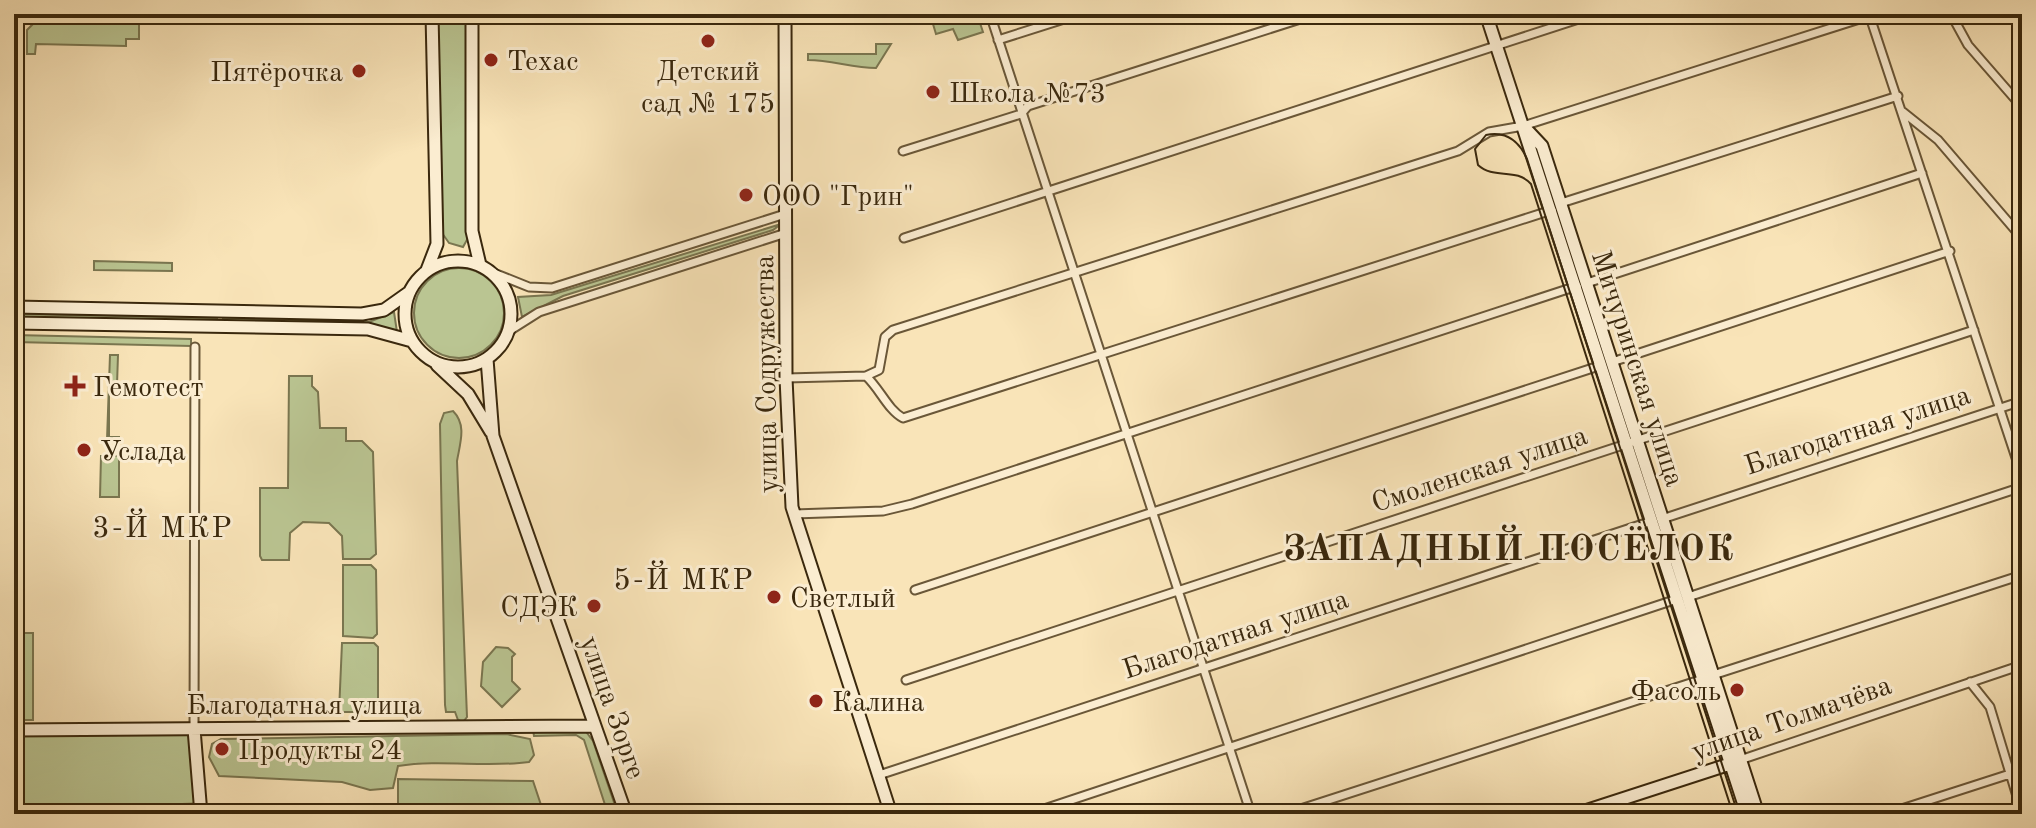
<svg xmlns="http://www.w3.org/2000/svg" width="2036" height="828" font-family="'Old Standard TT',serif">
<style>
.green{fill:#bac592;stroke:#7a7650;stroke-width:2}
.lines{fill:none;stroke-linecap:round;stroke-linejoin:round}
.street-casing{stroke:#6a5738;stroke-width:11}
.secondary-casing{stroke:#3a280d;stroke-width:15}
.street{stroke:#fbedd1;stroke-width:7}
.secondary{stroke:#fbedd1;stroke-width:11}
.tram{stroke:#3a280d;stroke-width:2}
.poi-dot{fill:#8f2418;stroke:#fbedd1;stroke-width:3}
.labels{text-anchor:middle;stroke-width:6;stroke-linejoin:round;paint-order:stroke}
.poi-label{font-size:28px;fill:#3a280d;stroke:#fbedd1;text-anchor:start}
.street-label{font-size:28px;fill:#3a280d;stroke:#fbedd1}
.neighbourhood-label{font-size:30px;letter-spacing:2px;fill:#3a280d;stroke:#fbedd1}
.district-label{font-size:36px;font-weight:bold;letter-spacing:2px;fill:#3a280d;stroke:#fbedd1}
</style>
<rect width="100%" height="100%" fill="#f9e4b8"/>
<filter id="stains"><feTurbulence type="fractalNoise" baseFrequency=".0025" numOctaves="4"/><feColorMatrix values="0 0 0 0 .2 0 0 0 0 .09 0 0 0 0 .02 0 0 0 .5 -.17"/></filter>
<radialGradient id="worn" r=".72"><stop offset=".6" stop-color="#630" stop-opacity="0"/><stop offset="1" stop-color="#630" stop-opacity=".3"/></radialGradient>
<path class="green" d="M43,14H139V39H126V46L36,44L35,54H27V30Z
M436,14H466L468,238L463,247L449,243L442,233Z
M930,14H977L983,32L958,40L953,29L936,34Z
M876,44H891L876,68C852,68 832,60 808,60V54H876Z
M781,224L773,230L563,296L522,317L518,297L551,295Z
M94,261L172,263V271L94,270Z
M414 313a45 45 0 1 1 90 0a45 45 0 1 1-90 0Z
M394,312L397,332L369,325L223,322V318L369,322Z
M14,314L217,318V322L14,318Z
M14,335L191,339V346L14,342Z
M110,355H118L117,385H109V437H119V442L107,440Z
M289,376H312V386L318,392L320,428H346V441H362L373,452L376,554L370,559H343L342,536L329,523L303,522L290,533L289,560H262L260,556V488H288Z
M453,411C467,425 460,443 457,461L467,717L463,722L458,720L455,712H446L445,705L440,424L444,413Z
M101,456H119V497H100Z
M343,565H371L376,570L377,634L373,638L343,636Z
M14,633H33V720H14Z
M342,643H374L378,647V704L368,712H339Z
M496,647L508,648L515,654L512,657V681L520,689L502,707L481,686L483,662Z
M584,729L593,741L618,814H608L584,740L576,735L534,736L533,730Z
M191,732L198,814H14V733Z
M506,734L530,739L534,755L529,762C485,768 442,759 398,766L393,788L370,790L342,782L219,776L209,757L212,744L221,739Z
M398,779L533,781L544,814H398Z"/>
<g class="lines">
<defs>
<path id="street" d="M990,14L1251,814
M1869,14L2022,476
M1951,14L1968,45L2022,107
M998,40L1080,14
M1903,112L1938,140L2022,238
M903,151L1021,114L1028,106L1316,14
M1561,203L1898,96
M904,238L1594,14
M494,273L529,287L552,288L785,214
M1587,283L1922,173
M509,331L539,312L786,233
M1612,362L1950,251
M866,376C880,389 888,410 903,418L1552,210
M786,378L866,376L879,370L885,337L893,330L1458,151L1489,132L1523,126L1869,16
M794,514L883,511L912,504L1577,286
M1662,519L2022,401
M915,590L1602,365
M1688,597L2022,487
M1713,675L2022,575
M906,680L1974,330
M1970,682L1990,707L2022,813
M194,729L195,347
M1740,760L2022,665
M879,775L1652,521
M14,813L201,808
M1029,814L1677,599
M1285,814L1703,679
M1886,814L2010,774"/>
<path id="secondary" d="M472,14V231L480,265
M785,14L786,378L792,507L891,814
M1486,14L1747,814
M1527,130L1542,146L1758,814
M405 314a53 53 0 1 1 106 0a53 53 0 1 1-106 0Z
M427,270L437,244L432,14
M14,307L362,314L384,310L408,293
M14,323L368,329L412,341
M487,359L493,436L626,814
M437,365L468,394L491,432
M194,729L201,814
M14,730L595,726
M1576,814L1736,762"/>
</defs>
<use href="#street" class="street-casing"/>
<use href="#secondary" class="secondary-casing"/>
<use href="#street" class="street"/>
<use href="#secondary" class="secondary"/>
<path class="tram" d="M1733,814L1531,184C1516,167 1494,180 1478,165L1475,149L1486,135C1506,131 1519,141 1527,159L1738,814"/>
</g>
<g class="poi-dot">
<circle cx="708" cy="41" r="8"/>
<circle cx="491" cy="60" r="8"/>
<circle cx="359" cy="71" r="8"/>
<circle cx="933" cy="92" r="8"/>
<circle cx="746" cy="195" r="8"/>
<path d="M71 374h8v8h8v8h-8v8h-8v-8h-8v-8h8z"/>
<circle cx="84" cy="450" r="8"/>
<circle cx="774" cy="597" r="8"/>
<circle cx="594" cy="606" r="8"/>
<circle cx="1737" cy="690" r="8"/>
<circle cx="816" cy="701" r="8"/>
<circle cx="222" cy="749" r="8"/>
</g>
<g class="labels">
<g class="poi-label">
<text x="507" y="70">Техас</text>
<text x="708" y="80" text-anchor="middle">Детский<tspan x="708" dy="32">сад № 175</tspan></text>
<text x="343" y="81" text-anchor="end">Пятёрочка</text>
<text x="949" y="102">Школа №73</text>
<text x="762" y="205">ООО "Грин"</text>
<text x="93" y="396">Гемотест</text>
<text x="100" y="460">Услада</text>
<text x="790" y="607">Светлый</text>
<text x="578" y="616" text-anchor="end">СДЭК</text>
<text x="1721" y="700" text-anchor="end">Фасоль</text>
<text x="832" y="711">Калина</text>
<text x="238" y="759">Продукты 24</text>
</g>
<g class="street-label">
<text transform="translate(1639 368) rotate(72)" y="10">Мичуринская улица</text>
<text transform="translate(765 374) rotate(-91)" y="10">улица Содружества</text>
<text transform="translate(1857 429) rotate(-18)" y="10">Благодатная улица</text>
<text transform="translate(1479 468) rotate(-18)" y="10">Смоленская улица</text>
<text transform="translate(1235 633) rotate(-18)" y="10">Благодатная улица</text>
<text x="304" y="714">Благодатная улица</text>
<text transform="translate(614 707) rotate(71)" y="10">улица Зорге</text>
<text transform="translate(1791 717) rotate(-19)" y="10">улица Толмачёва</text>
</g>
<g class="neighbourhood-label">
<text x="163" y="537">3-Й МКР</text>
<text x="684" y="589">5-Й МКР</text>
</g>
<g class="district-label">
<text x="1509" y="560">ЗАПАДНЫЙ ПОСЁЛОК</text>
</g>
</g>
<rect width="2036" height="828" fill="none" stroke="#f9e4b8" stroke-width="48"/>
<rect x="16" y="16" width="2004" height="796" fill="none" stroke="#3a280d" stroke-width="4"/>
<rect x="24" y="24" width="1988" height="780" fill="none" stroke="#3a280d" stroke-width="2"/>
<rect width="100%" height="100%" filter="url(#stains)"/>
<rect width="100%" height="100%" fill="url(#worn)"/>
</svg>
